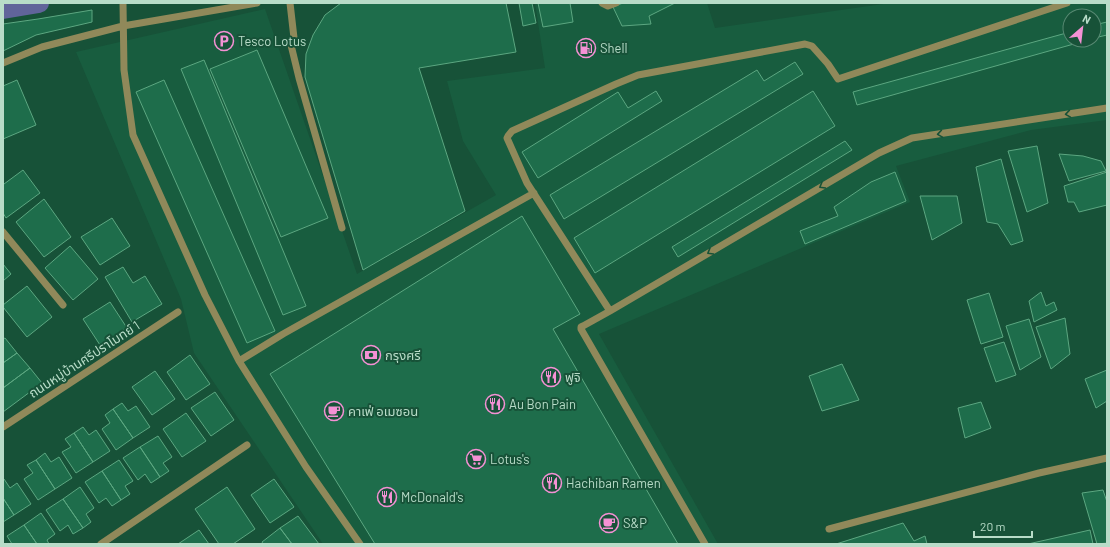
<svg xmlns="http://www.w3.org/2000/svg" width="1110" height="547" font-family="Barlow,'Noto Sans Thai',sans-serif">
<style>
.built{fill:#185d3f;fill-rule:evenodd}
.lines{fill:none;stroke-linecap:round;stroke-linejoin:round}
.canal{stroke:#61649a;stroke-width:20}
.building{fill:#1e6d4b;stroke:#5ca781}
.minor{stroke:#90895a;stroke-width:7}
.oneway{stroke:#175238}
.labels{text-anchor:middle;stroke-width:4;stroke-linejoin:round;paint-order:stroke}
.poi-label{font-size:13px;fill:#b8dcc8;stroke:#175238;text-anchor:start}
.street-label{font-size:13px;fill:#b8dcc8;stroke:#175238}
</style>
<rect width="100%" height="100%" fill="#175238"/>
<path class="built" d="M535,3H707L715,28L890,3H1107V120L1031,130L896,166L910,202L599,334L718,544H323L194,353L181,299L76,52L265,9L357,274L496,195L463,141L447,81L545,68ZM1070,16H1094V40H1070Z"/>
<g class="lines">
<path class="canal" d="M3,9L39,3"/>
</g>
<path class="building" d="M341,3H506L516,52L419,68L465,211L363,270L305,77L306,54L313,35L325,15Z
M519,3H532L536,23L523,26Z
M538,3H570L573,22L543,27Z
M623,3H675L649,16L651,24L622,26L613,7Z
M92,10V22L36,35L3,51V24L38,19Z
M1107,22V35L1094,38V25Z
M1070,32V40H1088L857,105L853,92Z
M257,50L328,218L281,237L210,69Z
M204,60L306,306L283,315L181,69Z
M795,62L803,74L564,219L550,195L757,70L764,81Z
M17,80L36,125L3,139V86Z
M164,80L275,331L247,343L136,92Z
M656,91L662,101L538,178L522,152L618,92L628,108Z
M813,91L835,126L595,273L574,238Z
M845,141L852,150L678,257L672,247Z
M1037,146L1048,203L1027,212L1008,151Z
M1059,154L1083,156L1101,161L1106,171L1069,181Z
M1001,159L1023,241L1011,245L998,224L987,222L976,167Z
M23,170L40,193L6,218L3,213V183L4,184Z
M895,172L906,201L805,244L800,231L838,216L834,207L871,182Z
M1107,172V205L1079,212L1074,202H1068L1064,186Z
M920,196H957L962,223L932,240Z
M44,199L71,237L44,257L16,222Z
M522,216L580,314L553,329L678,544H375L270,374Z
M112,218L130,246L100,265L81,237Z
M70,246L98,279L73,300L45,268Z
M3,264L11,274L3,281Z
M123,267L133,283L145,276L162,304L132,322L105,277Z
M27,286L52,317L27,337L3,307V305Z
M1041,292L1046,306L1054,302L1057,310L1034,322L1029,301Z
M989,293L1003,337L981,344L967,300Z
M110,302L127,328L100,345L83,319Z
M1065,318L1070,354L1051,369L1036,327Z
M1029,319L1041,357L1020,370L1006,326Z
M5,338L17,353L3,363V339Z
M1004,342L1016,375L996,382L984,348Z
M17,353L30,368L3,388V363Z
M190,355L210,384L186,400L167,372Z
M842,364L859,400L822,411L809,376Z
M30,368L42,383L3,412V388Z
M1107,370V401L1096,408L1085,379Z
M155,371L175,399L152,415L132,387Z
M215,392L234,420L211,436L191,408Z
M981,402L991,428L965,438L958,408Z
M122,403L128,411L136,406L150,427L133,438L113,409Z
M113,409L133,438L116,450L102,429L110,423L105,415Z
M186,413L206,441L182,457L163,429Z
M83,427L89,435L96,430L110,451L93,462L74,433Z
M74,433L93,462L76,473L62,452L71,447L65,439Z
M158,436L172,457L163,463L169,471L160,477L140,447Z
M140,447L160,477L151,483L145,474L138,480L123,458Z
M45,453L51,462L59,457L72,478L55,489L36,460Z
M36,460L55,489L38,500L24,479L33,473L27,465Z
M119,460L133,481L125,486L130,494L121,500L102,471Z
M102,471L121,500L112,506L106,498L99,503L85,482Z
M4,479L10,488L17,483L31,504L14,515L3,498V480Z
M274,479L294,507L270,523L251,495Z
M80,487L94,508L86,514L91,522L83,528L63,499Z
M227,487L255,529L233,544H219L195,509Z
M1103,490L1107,502V543L1097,544L1082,493Z
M3,498L14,515L3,522Z
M63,499L83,528L73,534L68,525L60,531L46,510Z
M41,513L55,534L47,540L49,544H37L24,525Z
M298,516L319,544H292L280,528Z
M903,523L914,541L925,536L927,544H836Z
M24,525L37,544H12L7,536Z
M280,528L292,544H263L262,542Z
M199,530L209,544H178Z
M1090,530L1093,544H1028Z"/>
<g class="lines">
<path class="minor" d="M123,3L124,70L133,135L205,295L239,361L306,467L360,544
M290,3L294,38L291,45L299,78L342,228
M602,3L608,6L616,3
M1067,3L838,79L828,64L812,46L805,44L638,75L616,84L512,131L508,136L507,138L527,183L610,311L879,153L912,138L1107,108
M3,63L42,47L123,26L257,3
M3,232L63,305
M610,311L583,326L581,327V329L705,544
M239,361L283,334L534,193
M3,427L178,312
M829,529L1039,473L1107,458
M101,544L247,445"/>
</g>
<defs><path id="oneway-chevron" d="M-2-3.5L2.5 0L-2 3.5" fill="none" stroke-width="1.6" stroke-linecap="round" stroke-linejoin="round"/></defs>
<g class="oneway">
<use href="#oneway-chevron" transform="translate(1068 114) rotate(171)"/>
<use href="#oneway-chevron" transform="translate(940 134) rotate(171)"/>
<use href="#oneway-chevron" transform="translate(822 186) rotate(150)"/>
<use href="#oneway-chevron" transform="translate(710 252) rotate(150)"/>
</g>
<defs>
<symbol id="parking-ring" viewBox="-11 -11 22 22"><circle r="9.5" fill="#175238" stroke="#f491d4" stroke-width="1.5"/><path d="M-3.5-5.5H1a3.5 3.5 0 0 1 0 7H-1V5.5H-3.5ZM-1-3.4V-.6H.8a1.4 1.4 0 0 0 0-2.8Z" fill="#f491d4"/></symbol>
<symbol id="fuel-ring" viewBox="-11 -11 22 22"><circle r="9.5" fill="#175238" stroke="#f491d4" stroke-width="1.5"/><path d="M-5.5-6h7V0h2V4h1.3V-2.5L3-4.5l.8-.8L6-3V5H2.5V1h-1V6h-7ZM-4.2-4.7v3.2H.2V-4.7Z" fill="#f491d4"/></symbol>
<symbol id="bank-ring" viewBox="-11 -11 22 22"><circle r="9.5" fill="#175238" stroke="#f491d4" stroke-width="1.5"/><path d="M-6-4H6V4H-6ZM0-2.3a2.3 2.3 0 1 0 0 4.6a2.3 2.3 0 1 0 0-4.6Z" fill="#f491d4"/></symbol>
<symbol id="restaurant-ring" viewBox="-11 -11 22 22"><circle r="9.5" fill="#175238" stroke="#f491d4" stroke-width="1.5"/><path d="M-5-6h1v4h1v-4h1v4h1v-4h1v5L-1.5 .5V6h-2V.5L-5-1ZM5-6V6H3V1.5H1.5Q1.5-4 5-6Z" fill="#f491d4"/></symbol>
<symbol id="cafe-ring" viewBox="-11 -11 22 22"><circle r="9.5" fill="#175238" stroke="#f491d4" stroke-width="1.5"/><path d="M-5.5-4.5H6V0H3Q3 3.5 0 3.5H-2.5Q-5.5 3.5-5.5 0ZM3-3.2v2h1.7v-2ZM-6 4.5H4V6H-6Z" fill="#f491d4"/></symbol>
<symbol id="supermarket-ring" viewBox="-11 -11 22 22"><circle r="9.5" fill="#175238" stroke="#f491d4" stroke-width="1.5"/><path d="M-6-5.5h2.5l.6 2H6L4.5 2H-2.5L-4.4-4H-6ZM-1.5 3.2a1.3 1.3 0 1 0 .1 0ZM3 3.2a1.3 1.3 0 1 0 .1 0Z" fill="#f491d4"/></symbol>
</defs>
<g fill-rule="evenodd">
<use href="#parking-ring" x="213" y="30" width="22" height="22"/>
<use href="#fuel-ring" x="575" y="37" width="22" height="22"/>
<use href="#bank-ring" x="360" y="344" width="22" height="22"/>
<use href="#restaurant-ring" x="540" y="366" width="22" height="22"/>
<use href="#restaurant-ring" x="484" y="393" width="22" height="22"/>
<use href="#cafe-ring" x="323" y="400" width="22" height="22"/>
<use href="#supermarket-ring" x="465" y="448" width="22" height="22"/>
<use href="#restaurant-ring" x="541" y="472" width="22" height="22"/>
<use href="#restaurant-ring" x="376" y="486" width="22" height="22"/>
<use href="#cafe-ring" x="598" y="512" width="22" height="22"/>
</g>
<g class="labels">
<g class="poi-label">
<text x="238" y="46">Tesco Lotus</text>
<text x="600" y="53">Shell</text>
<text x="385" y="360">กรุงศรี</text>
<text x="565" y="382">ฟูจิ</text>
<text x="509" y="409">Au Bon Pain</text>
<text x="348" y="416">คาเฟ่ อเมซอน</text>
<text x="490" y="464">Lotus's</text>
<text x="566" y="488">Hachiban Ramen</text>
<text x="401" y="502">McDonald's</text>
<text x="623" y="528">S&amp;P</text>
</g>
<g class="street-label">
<text transform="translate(84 359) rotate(-33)" y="5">ถนนหมู่บ้านศรีปราโมทย์ 1</text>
</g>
</g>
<rect width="1110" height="547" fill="none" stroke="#b8dcc8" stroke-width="8"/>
<g transform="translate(1082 28) rotate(28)"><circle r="19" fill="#175238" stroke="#578972"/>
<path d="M0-3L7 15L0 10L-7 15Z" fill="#f491d4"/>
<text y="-6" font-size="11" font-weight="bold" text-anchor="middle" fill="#b8dcc8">N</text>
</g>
<path d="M974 531v6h58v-6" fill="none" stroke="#b8dcc8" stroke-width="2"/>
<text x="980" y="531" font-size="12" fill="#b8dcc8" stroke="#175238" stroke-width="3" paint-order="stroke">20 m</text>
</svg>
